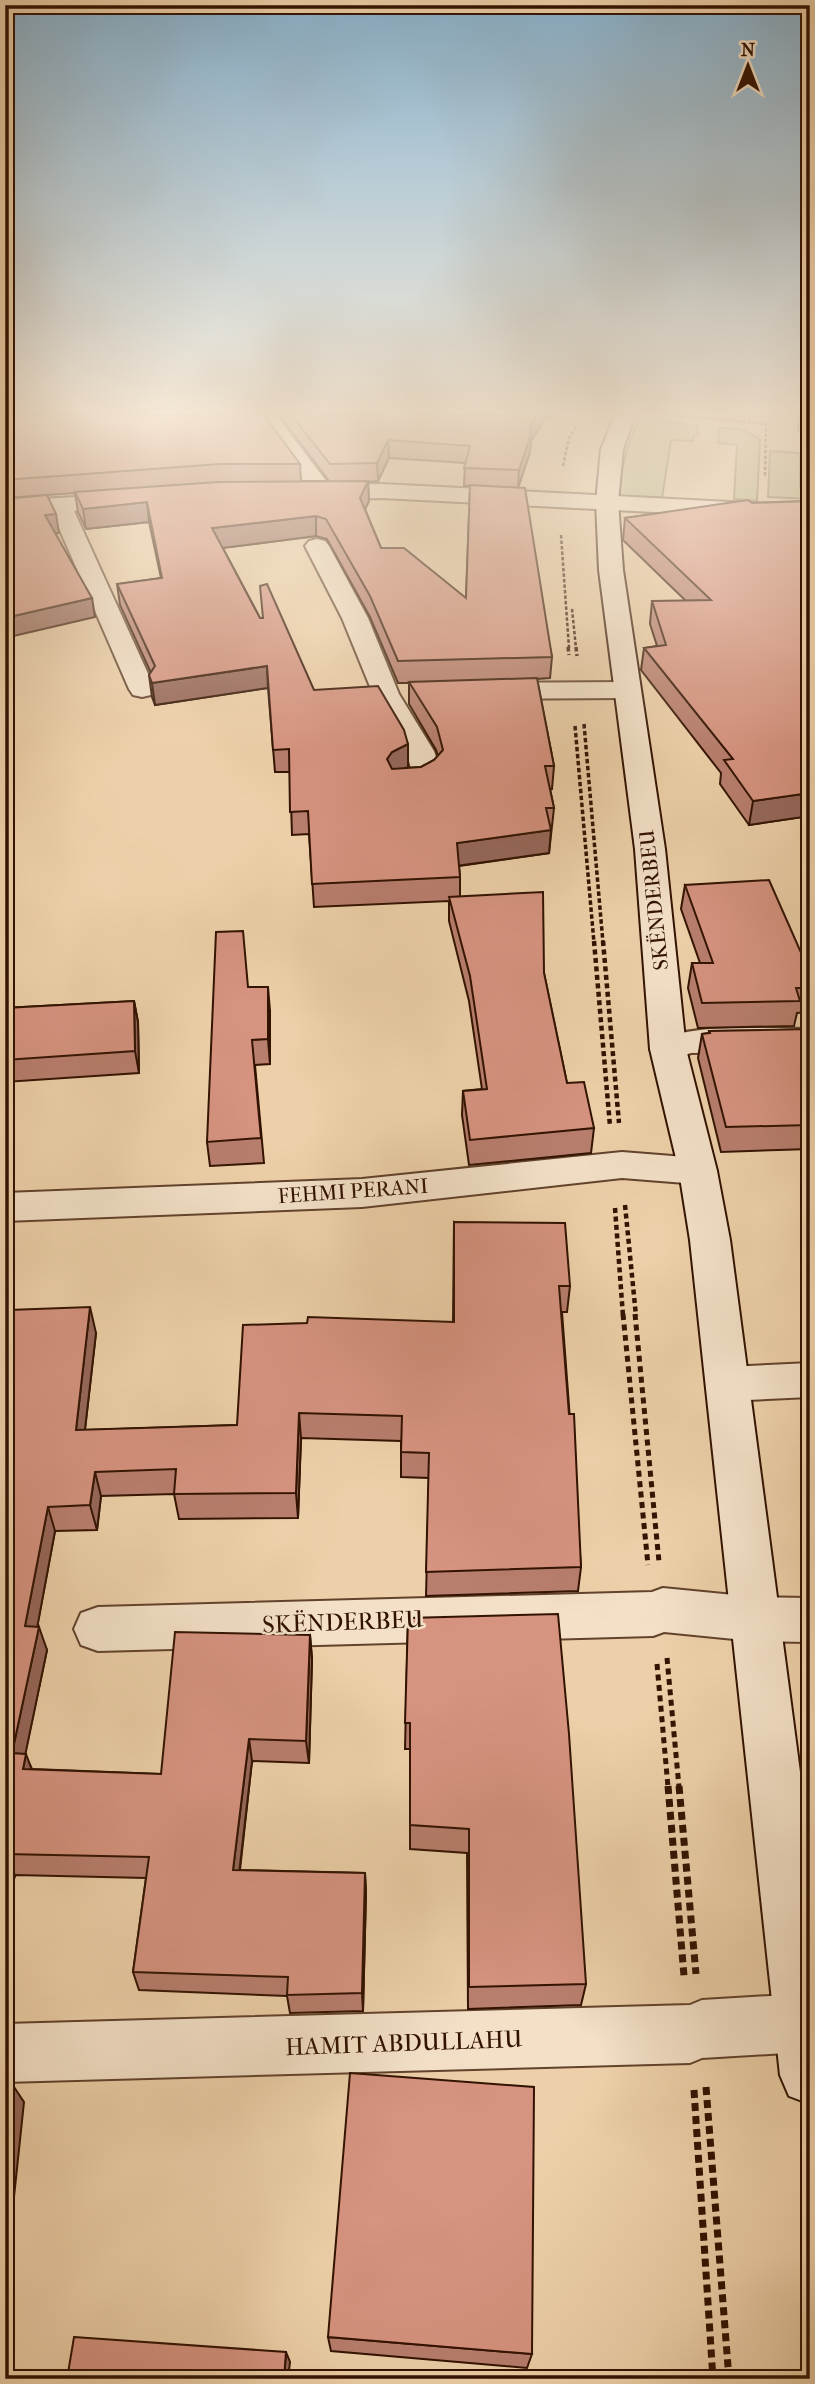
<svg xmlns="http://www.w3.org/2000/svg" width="815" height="2384" font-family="'IM FELL French Canon',serif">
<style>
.green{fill:#babb87;stroke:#766644;stroke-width:2}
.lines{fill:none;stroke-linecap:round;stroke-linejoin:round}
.minor-casing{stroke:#61422b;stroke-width:4}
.secondary-casing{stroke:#321201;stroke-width:4}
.path-far4{stroke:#321201;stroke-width:2.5;stroke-dasharray:3.5 2;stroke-linecap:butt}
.path-far3{stroke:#321201;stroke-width:3.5;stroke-dasharray:4.5 2.5;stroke-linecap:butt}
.path-far2{stroke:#321201;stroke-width:4.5;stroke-dasharray:5 3.5;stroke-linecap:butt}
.path-far1{stroke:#321201;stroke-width:5;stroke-dasharray:6 4.5;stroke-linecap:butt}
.path{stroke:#321201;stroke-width:7;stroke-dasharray:8 5;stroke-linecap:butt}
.minor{fill:#f3e0c7;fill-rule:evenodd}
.secondary{fill:#f3e0c7;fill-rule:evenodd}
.wall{fill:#b87e6e;stroke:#321201;stroke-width:2;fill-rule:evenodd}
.shaded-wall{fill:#96675a;stroke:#321201;stroke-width:2}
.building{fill:#d69380;stroke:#321201;stroke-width:2}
.labels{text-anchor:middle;stroke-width:5;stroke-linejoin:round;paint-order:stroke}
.street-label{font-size:21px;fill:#321201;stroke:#f3e0c7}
.near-street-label{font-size:24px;fill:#321201;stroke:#f3e0c7}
</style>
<rect width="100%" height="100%" fill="#edd0a9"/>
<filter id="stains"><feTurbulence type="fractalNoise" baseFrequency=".00286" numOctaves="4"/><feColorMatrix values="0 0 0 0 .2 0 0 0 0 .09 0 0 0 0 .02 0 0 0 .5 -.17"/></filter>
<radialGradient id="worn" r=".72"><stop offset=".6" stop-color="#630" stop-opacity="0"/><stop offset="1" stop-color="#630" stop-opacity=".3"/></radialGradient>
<path class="green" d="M639,418L698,426V435H694L693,441L671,440L662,498L616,496L627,449Z
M719,428L741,429L760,439L757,501L734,499L737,445L718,443Z
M770,451L800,453V487L810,488V499L768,497Z"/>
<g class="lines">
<defs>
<path id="minor" d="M256,415H276L329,485L381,484L810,506V520L381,498L318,499L310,497L307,492L309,489Z
M129,494L137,496L140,501L137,506L74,511L155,689L151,695L142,697L133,695L129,689L52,512L5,515V501Z
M317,539L325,541L329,546L368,618L399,694L434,751L441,771C432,785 409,793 393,789L389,783L393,777L411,768L406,751L373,694L342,618L305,546L309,541Z
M627,682L636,684L640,690L636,696L627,698L486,699L477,697L473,691L477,685L486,683Z
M810,1029V1051L691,1053L668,1061L656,1057L650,1049C669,1020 776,1029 810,1029Z
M622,1152L698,1158L711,1161L717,1171L711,1181L698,1184L622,1178L362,1207L5,1221V1193L362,1179Z
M810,1363V1397L727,1401L712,1396L706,1384L712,1372L727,1367Z
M663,1588L754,1597L810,1598V1642L754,1641L664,1632L653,1636L98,1651L81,1645L74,1629L81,1613L98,1607L652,1592Z
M802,1994L810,1997V2049L802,2052L702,2058L690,2063L5,2082V2024L690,2005L702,2000Z"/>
<path id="secondary" d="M615,415H635L623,449L618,502L623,570L665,849L686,1049L717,1171L730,1240L810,1848V2104L789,2096L780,2075L690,1240L679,1171L650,1049L635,849L599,570L596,502L601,449Z"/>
</defs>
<use href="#minor" class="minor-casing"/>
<use href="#secondary" class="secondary-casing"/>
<path class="path-far4" d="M677,415L766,424L765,477
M563,466L569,438L577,426
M561,535L569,648
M572,609L576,648"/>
<path class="path-far3" d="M568,647L569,655
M576,647L577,656
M584,724L603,943
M575,726L594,943"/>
<path class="path-far2" d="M594,941L610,1126
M603,941L619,1123
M625,1205L636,1316
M615,1208L623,1316"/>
<path class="path-far1" d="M623,1314L648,1565
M635,1314L659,1562
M667,1658L679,1787
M657,1664L668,1787"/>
<path class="path" d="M668,1786L684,1976
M679,1786L696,1974
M706,2087L729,2379
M694,2090L713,2379"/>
<use href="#minor" class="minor"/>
<use href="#secondary" class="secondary"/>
</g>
<path class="wall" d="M5,415L300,464L301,481H329L279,415H551L545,419L531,441L530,452L518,488L552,657L550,678L537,679L554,766L552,789H550L554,808L549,853L459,866L460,877V896L544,973L567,1083L594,1128L591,1153L469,1165L462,1115L463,1091L482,1089L469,1001L449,921V901L314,907L309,834L292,835L290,772H275L268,688L155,705L152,697L149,675L151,673L120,605L117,584L161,578L149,522L86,529L78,512L75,493L5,498ZM389,458L465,463L464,486H470L466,598L381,548L365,509L369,501L368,482L378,481ZM316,536L327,539L370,617L398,683H409V704L436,750L438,756L434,760L421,767L406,768L408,767L314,690L260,618L223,548Z
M799,415H810V816L749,825L720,784L721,773L641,670L644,648L657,646L650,624L652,601H686L623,540L625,518L752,503L801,501L805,431L798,430Z
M685,885L810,973V1012L797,1013L794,1026L698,1028L688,988L692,963H700L681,909Z
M248,987L270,1011V1064L255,1065L264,1163L210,1166L207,1142Z
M134,1001L138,1022L139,1073L5,1082V1008Z
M810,1030V1149L721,1152L698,1058L702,1034L709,1033V1031Z
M454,1222L570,1286L567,1312H562L581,1567L578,1591L426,1596L429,1478L401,1477V1441L301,1438L298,1518L179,1519L174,1494L101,1496L97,1530L55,1531L37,1627L47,1650L25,1754L32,1769L161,1774L310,1635L312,1659L309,1763L252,1761L240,1870L365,1873L366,1893L363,2011L290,2013L287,1996L139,1990L133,1972L146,1878L15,1875L13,1883L5,1882V1334L96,1333L85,1430L237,1425L453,1322Z
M408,1618L586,1984L581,2005L468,2009L467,1853L410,1849V1749H405Z
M328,2337L532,2354L527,2368L331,2351Z"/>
<path class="shaded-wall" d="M537,415H551L545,419L531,441L530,452L518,488L519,470L530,425Z
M388,440L389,458L378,481L377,463Z
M368,481L369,501L361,518L360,498Z
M147,502L149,522L86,529L83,509Z
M56,514L59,533L48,534L45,515Z
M316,516V536L214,549L212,528Z
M92,598L95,617L5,638V618Z
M267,666L268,688L155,705L152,683Z
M408,744V767L392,775L387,759L392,752Z
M810,793V816L749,825L753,801Z
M551,830L549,853L456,866L457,843Z
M268,987L270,1011V1064L268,1039Z
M134,1001L138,1022L139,1073L135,1051Z
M90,1307L96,1333L82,1455L76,1430Z
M299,1413L301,1438L298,1518L296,1493Z
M95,1472L101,1496L97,1530L90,1505Z
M48,1507L55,1531L33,1650L25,1626Z
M39,1627L47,1650L21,1775L12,1753Z
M310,1635L312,1659L309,1763L306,1741Z
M249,1739L252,1761L237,1891L233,1870Z
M26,1754L34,1776L23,1769Z
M5,1854L15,1875L13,1883L5,1866Z
M365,1873L366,1893L363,2011L362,1993Z
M14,2087L24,2102L6,2273L5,2170Z
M286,2352L290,2362L288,2379H284Z"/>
<path class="building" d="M5,415H264L300,464H220L5,480Z
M291,415H537L530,425L531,434L519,470L464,468L470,446L388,440L377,463L330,464Z
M808,415H810V483L804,482Z
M368,481L360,498L381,548H404L466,598L470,485L525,488L552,657L398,661L370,596L326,519L316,516L212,528L260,618H263L260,586L267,584L314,690L378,686L404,730L408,744L392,752L387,759L392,769L421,767L434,760L443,750L437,727L409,682L537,678L554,766H545L554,808H546L551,830L457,843L460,877L312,884L308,811L290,812L289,749L273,750L267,666L152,683L149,675L155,666L117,584L162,578L147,502L83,509L75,492L219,482Z
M47,495L56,514L45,515L92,598L5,618V499Z
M748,500L752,503L810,501V793L753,801L724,760L733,759L644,648L666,645L652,601L711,600L625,518Z
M769,880L810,973V988H796L800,1001L702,1003L692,963H713L685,885Z
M543,892L544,973L567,1083L584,1082L594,1128L470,1140L463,1091L487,1089L470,976L449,897Z
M243,931L248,987H268V1039L252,1040L261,1138L207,1142L216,932Z
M134,1001L135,1051L5,1060V1008Z
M809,1029L810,1125L726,1127L702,1034L710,1033L709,1031Z
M454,1222L565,1223L570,1286H559L569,1414H574L581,1567L426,1572L429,1453L401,1452L402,1416L299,1413L296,1493L174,1494L176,1469L95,1472L90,1505L48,1507L25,1626L39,1627L12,1753L26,1754L23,1769L161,1774L175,1632L310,1635L306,1741L249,1739L233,1870L365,1873L362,1993L287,1995L288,1977L133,1972L149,1857L5,1854V1334L9,1310L90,1307L76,1430L237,1425L243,1325L307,1323L308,1317L454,1322Z
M558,1614L569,1734L586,1984L469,1987V1829L410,1825V1723H405L408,1618Z
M350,2073L534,2087L532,2354L328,2337Z
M5,2087H14L5,2170Z
M74,2337L286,2352L284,2379H67Z"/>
<linearGradient id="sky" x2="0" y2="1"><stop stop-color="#89b4d2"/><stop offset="0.55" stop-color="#f7ead8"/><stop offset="1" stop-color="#f7ead8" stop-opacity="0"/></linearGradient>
<rect width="815" height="749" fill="url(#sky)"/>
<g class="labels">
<g class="street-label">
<text transform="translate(654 900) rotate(-96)" y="7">SKËNDERBEU</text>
<text transform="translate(353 1191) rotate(-4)" y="7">FEHMI PERANI</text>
</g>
<g class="near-street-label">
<text transform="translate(343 1622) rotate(-2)" y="8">SKËNDERBEU</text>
<text transform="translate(404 2043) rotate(-2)" y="8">HAMIT ABDULLAHU</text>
</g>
</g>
<rect width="815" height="2384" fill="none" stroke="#edd0a9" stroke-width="28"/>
<rect x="7" y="7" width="801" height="2370" fill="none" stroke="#321201" stroke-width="3.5"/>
<rect x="14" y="14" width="787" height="2356" fill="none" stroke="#321201" stroke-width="2"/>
<g transform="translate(748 66)" stroke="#f3e0c7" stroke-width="5" paint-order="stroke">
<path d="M0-5L12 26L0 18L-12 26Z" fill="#321201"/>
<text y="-10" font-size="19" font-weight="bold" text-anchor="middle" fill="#321201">N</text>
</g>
<rect width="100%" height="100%" filter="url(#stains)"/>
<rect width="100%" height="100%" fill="url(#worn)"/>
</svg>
